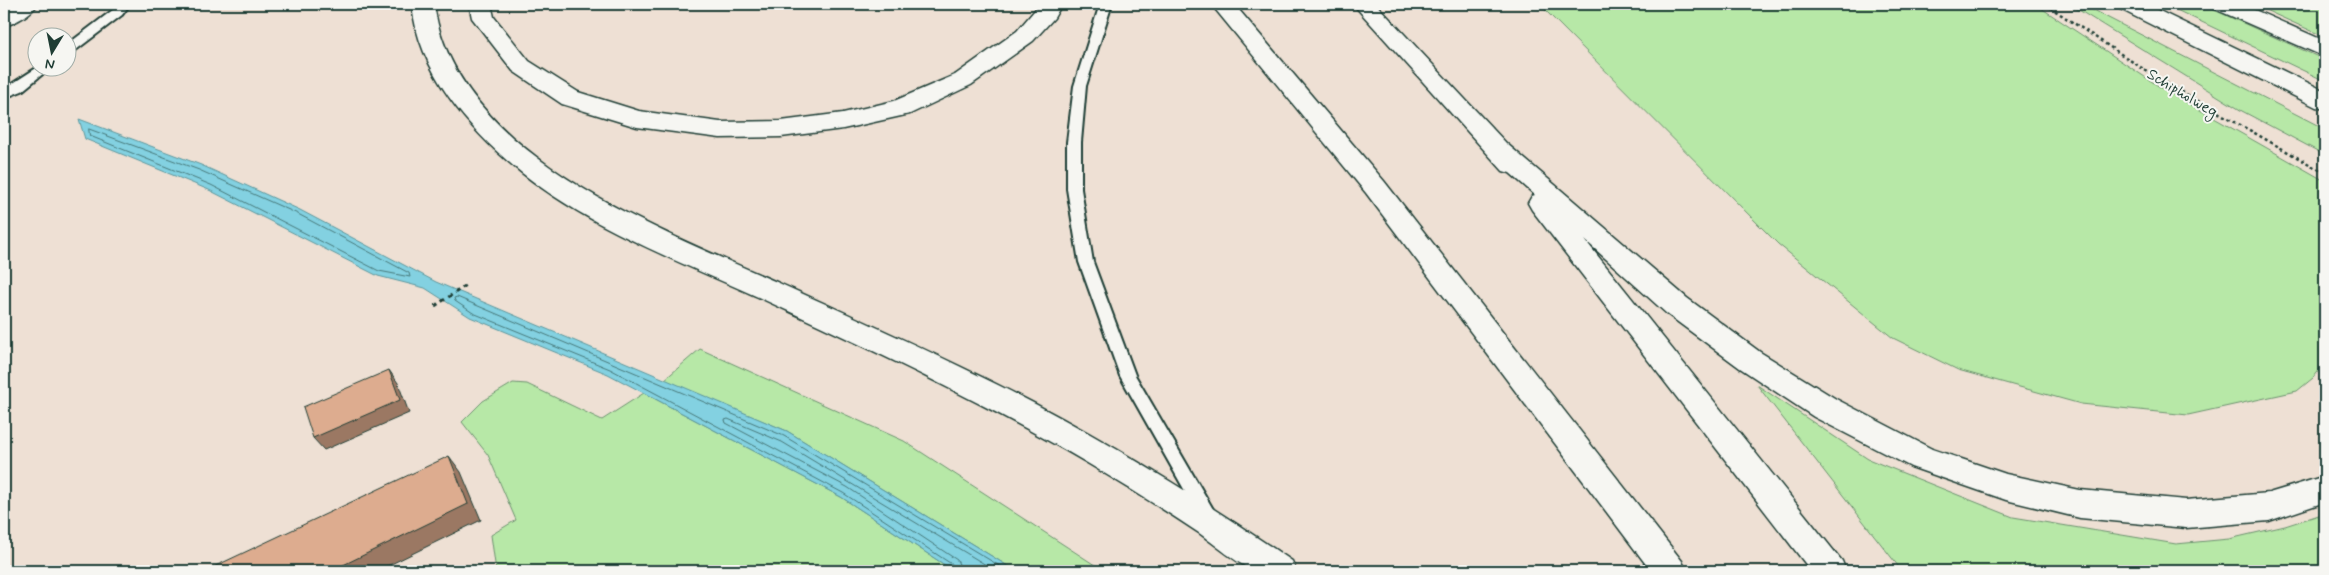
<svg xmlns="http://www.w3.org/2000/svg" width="2329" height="575" font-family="Mynerve,sans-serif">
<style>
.green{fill:#b7e8a7;stroke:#6b926e}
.water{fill:#83d1e1;stroke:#5b969c}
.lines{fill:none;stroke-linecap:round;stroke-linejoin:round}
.shore{stroke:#477879;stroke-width:1}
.lane-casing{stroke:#1f3d34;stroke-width:4}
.secondary-casing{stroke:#1f3d34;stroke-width:3}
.primary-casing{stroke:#1f3d34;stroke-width:3}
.highway-casing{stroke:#1f3d34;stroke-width:3}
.path-far1{stroke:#1f3d34;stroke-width:2.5;stroke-dasharray:3 3;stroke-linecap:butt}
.path{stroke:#1f3d34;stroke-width:3;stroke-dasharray:4 4;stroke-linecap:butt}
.lane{fill:#f6f6f2;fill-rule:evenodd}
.secondary{fill:#f6f6f2;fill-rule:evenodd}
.primary{fill:#f6f6f2;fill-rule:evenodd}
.highway{fill:#f6f6f2;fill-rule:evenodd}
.shaded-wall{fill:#9b7864;stroke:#1f3d34}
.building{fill:#ddac8f;stroke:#1f3d34}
.labels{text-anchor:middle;stroke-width:4;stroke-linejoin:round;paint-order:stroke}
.street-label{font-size:16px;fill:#1f3d34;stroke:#f6f6f2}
</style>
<rect width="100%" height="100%" fill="#eee0d4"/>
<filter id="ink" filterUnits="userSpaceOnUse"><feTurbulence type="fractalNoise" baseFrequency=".02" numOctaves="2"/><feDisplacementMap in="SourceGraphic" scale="10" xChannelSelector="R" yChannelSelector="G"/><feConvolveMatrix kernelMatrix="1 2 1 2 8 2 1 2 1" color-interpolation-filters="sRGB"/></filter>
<g filter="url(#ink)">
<path class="green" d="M1539,4H2035L2163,89L2325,181V363L2313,378L2297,391L2188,415L2081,404L1958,370L1893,338L1778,244Z
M2069,4H2081L2325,129V155L2242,111Z
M2164,4H2201L2325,60V81Z
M2252,4H2325V37Z
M700,349L904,441L1104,571H1016L787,431L664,380Z
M513,383L527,384L602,420L644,393L841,497L954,571H496L491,535L516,520L488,455L462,422L483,401Z
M1757,385L1868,459L2013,517L2176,544L2229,539L2285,526L2325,513V571H1902Z"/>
<path class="water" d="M79,119L201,165L300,210L436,282L787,431L1016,571H954L841,497L608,374L470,317L425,288L378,276L209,190L85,139Z"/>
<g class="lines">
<path class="shore" d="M89,129L199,170L298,214L409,273L410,277L379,271L211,185L90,136Z
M956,571L953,565L843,493L610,369L473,313L455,301L454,298L457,297L784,436L1008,571
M962,571L957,560L847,487L726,423L725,420L728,419L782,442L996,571"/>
<defs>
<path id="lane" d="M118,4H130L122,15L72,53L68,54V44L114,9Z
M1100,4H1112L1086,86L1081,142V189L1093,262L1135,375L1217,516L1214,521L1208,524L1202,521L1120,376L1079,262L1067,189V142L1074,86Z
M38,67L50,68L22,91L4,98V89Z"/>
<path id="secondary" d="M12,4H38C31,14 16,23 4,26V9Z"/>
<path id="primary" d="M2117,4H2145L2325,91V109L2316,107L2120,9Z
M2212,4H2241L2325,41V57L2215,9Z"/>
<path id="highway" d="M412,4H434C454,154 658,229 779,283C852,316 926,349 998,385C1100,436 1197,496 1292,561L1296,571C1284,571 1264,575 1253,570C1239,565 1213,543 1199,533C1163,509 1126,486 1089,464C982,401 870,349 758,297C678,261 591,228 522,173C471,132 418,72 412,4Z
M469,4H491L494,17L529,61L578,92L639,111L720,122L781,121L843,113L894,101L955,75L1017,31L1040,4H1062L1054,18L1033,41L971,85L910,114L843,129L781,137L720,138L637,127L562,104L513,71L472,18Z
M1211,4H1234L1384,181L1682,561L1686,571H1651L1366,193Z
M1353,4H1376L1506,143L1687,298L1760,352L1836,399L1932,449L2006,474L2080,490L2186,500L2269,493L2325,476V502L2269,521L2186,528L2080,518L2006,500L1911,467L1814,417L1740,368L1667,314L1585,240L1842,561L1846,571H1811L1532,210L1528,203L1532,196L1535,195L1510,173L1503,171Z"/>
</defs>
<use href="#lane" class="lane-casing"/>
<use href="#secondary" class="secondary-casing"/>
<use href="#primary" class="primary-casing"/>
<use href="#highway" class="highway-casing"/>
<path class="path-far1" d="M2045,4L2154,76L2325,173"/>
<path class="path" d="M435,306L468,284"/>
<use href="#lane" class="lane"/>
<use href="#secondary" class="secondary"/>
<use href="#primary" class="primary"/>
<use href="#highway" class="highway"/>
</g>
<path class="shaded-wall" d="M389,370L398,383L409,413L324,450L313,438Z
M449,456L461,472L481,520L377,571H331Z"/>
<path class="building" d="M389,370L400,400L313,438L303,407Z
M449,456L468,504L331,571H205Z"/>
</g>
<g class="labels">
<g class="street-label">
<text transform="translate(2183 92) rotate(31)" y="6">Schipholweg</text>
</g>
</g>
<rect width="2329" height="575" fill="none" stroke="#f6f6f2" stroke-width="20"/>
<rect x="10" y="10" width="2309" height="555" fill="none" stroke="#1f3d34" stroke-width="2" filter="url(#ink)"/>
<g transform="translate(52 52) rotate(190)"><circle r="24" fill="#f6f6f2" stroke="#a0aca6"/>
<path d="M0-4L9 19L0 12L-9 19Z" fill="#1f3d34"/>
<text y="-8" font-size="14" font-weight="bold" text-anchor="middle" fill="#1f3d34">N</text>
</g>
</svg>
